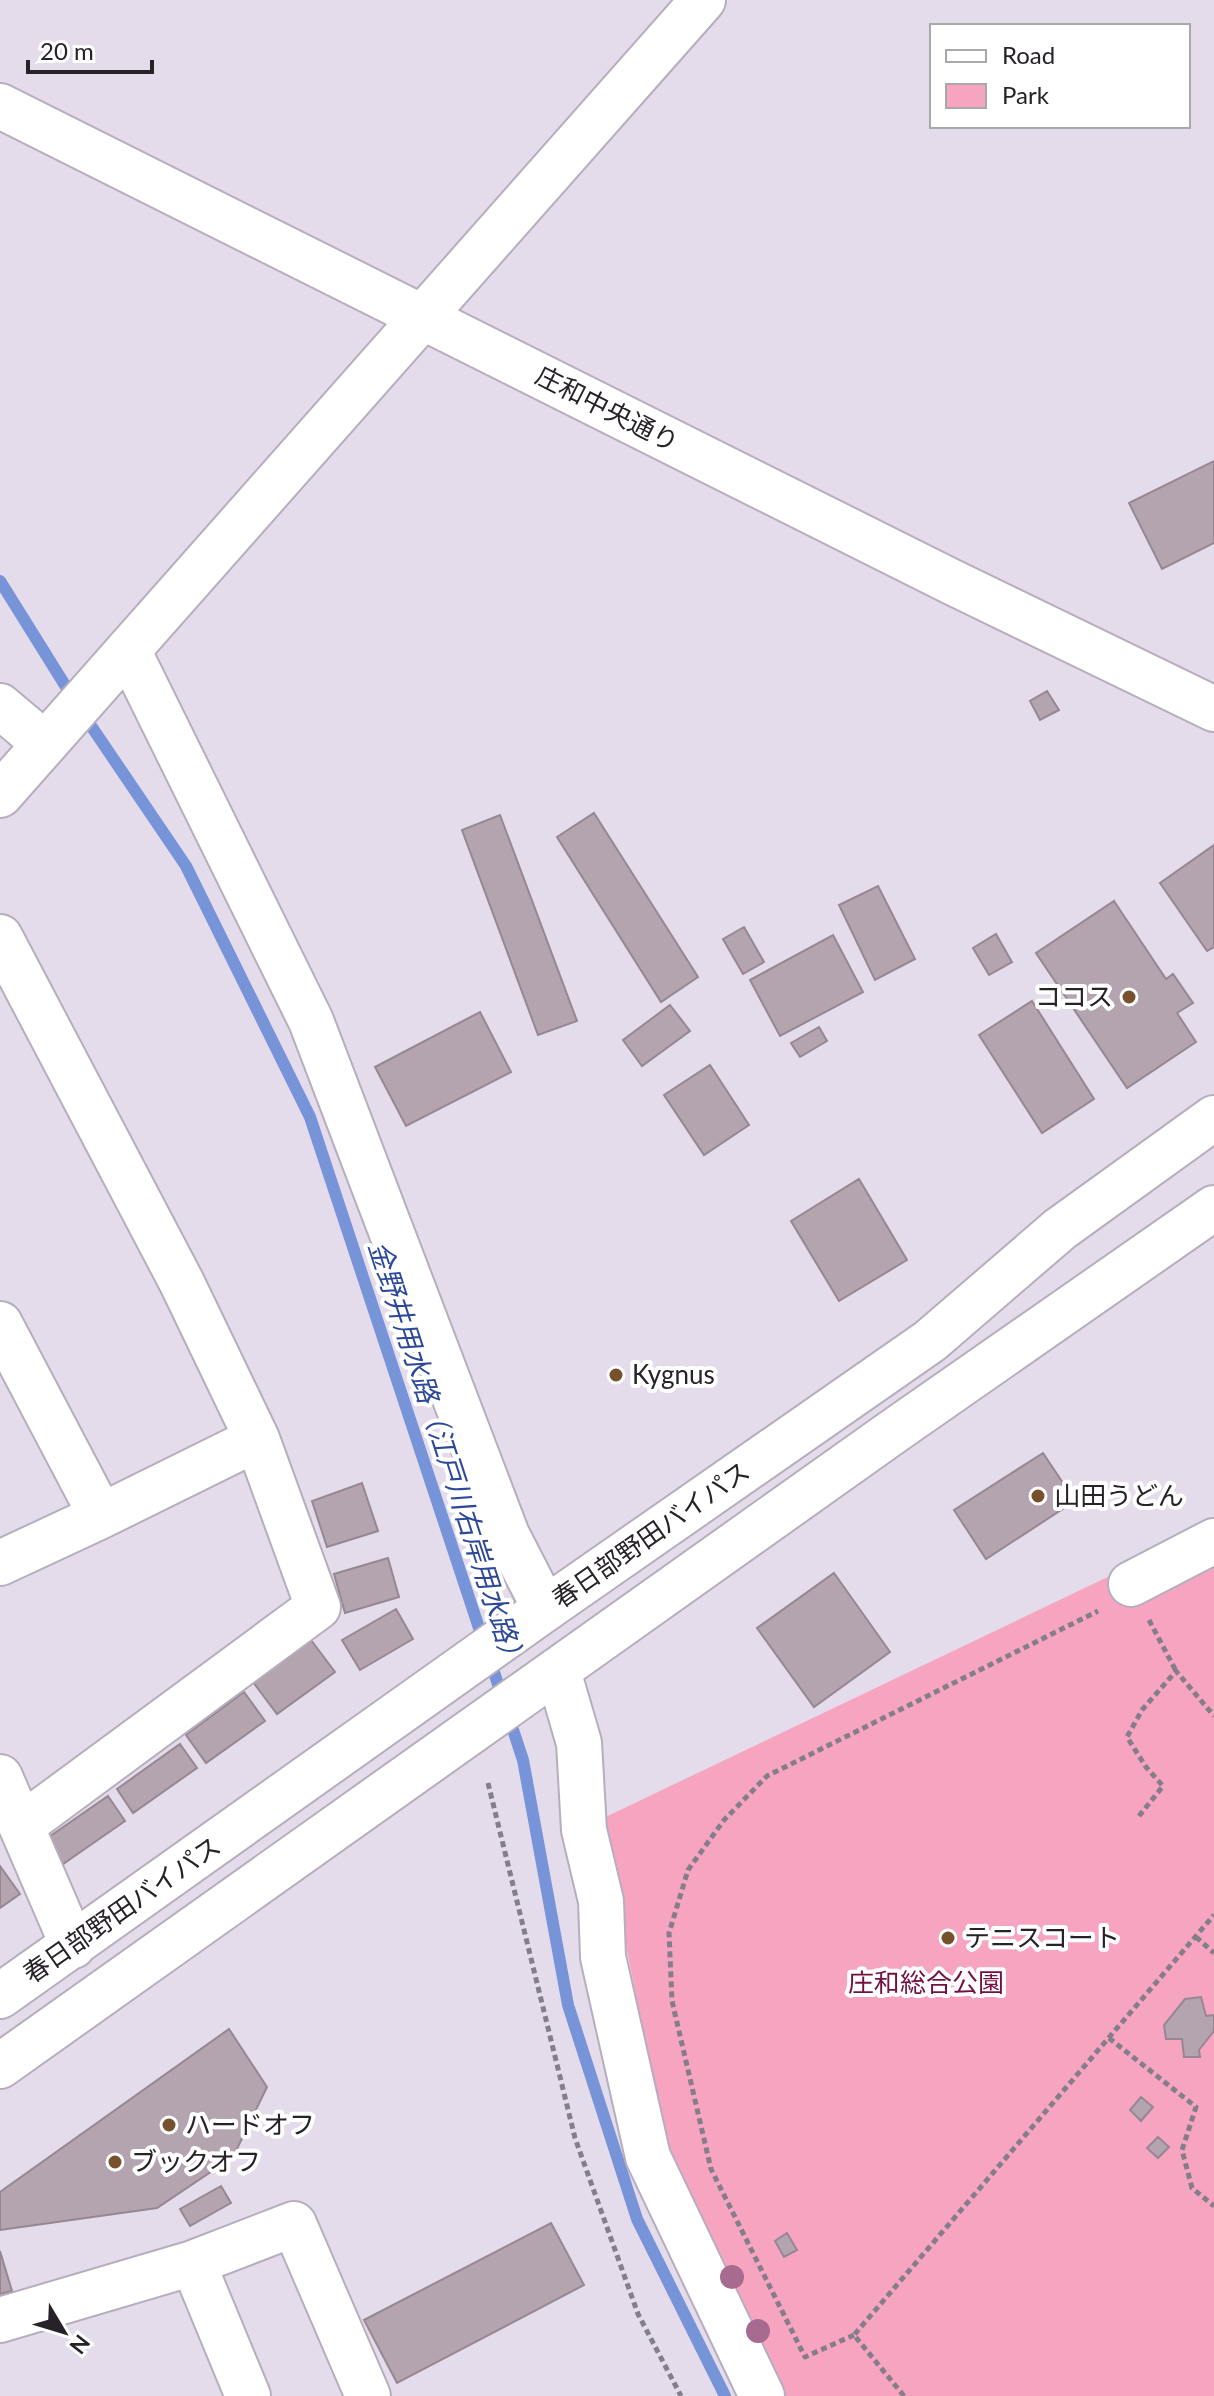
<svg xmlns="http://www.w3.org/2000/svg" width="1214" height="2396" font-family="Lato,'Noto Sans JP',sans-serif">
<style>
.green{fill:#f7a4c1}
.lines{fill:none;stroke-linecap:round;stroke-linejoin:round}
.stream{stroke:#7794d9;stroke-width:12}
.building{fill:#b3a4b0;stroke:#968792;stroke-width:2}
.minor-casing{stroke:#b6aebd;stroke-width:48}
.highway-casing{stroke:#b6aebd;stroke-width:48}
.path{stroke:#847e88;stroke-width:5;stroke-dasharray:6 4;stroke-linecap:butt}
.minor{stroke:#fff;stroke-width:44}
.highway{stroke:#fff;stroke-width:44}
.tree{fill:#a66b8e}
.poi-dot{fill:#76512c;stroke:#fff;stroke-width:3}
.labels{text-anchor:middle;stroke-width:8;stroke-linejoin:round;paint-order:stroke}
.street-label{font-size:26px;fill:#262228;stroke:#fff}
.poi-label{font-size:26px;fill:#262228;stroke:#fff;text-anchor:start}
.park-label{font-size:26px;fill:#740f41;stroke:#fff}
.water-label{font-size:28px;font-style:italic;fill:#2c489a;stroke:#fff}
</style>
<rect width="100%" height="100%" fill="#e4dbeb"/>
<path class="green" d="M1214,1563V2396H774L672,2172L622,1926L593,1823L1114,1574Z"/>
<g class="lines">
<path class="stream" d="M0,581L73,698
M83,714L186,866L310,1117L484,1643
M490,1660L523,1760L568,2005L637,2219L725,2396"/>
</g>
<path class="building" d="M1214,461V543L1162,569L1129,503Z
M1047,691L1059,710L1040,720L1030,701Z
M594,813L698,977L661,1002L557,837Z
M500,815L577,1021L538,1035L462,830Z
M1214,845V947L1207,951L1160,883Z
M878,886L915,959L875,980L839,905Z
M1114,901L1166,979L1173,974L1193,1003L1177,1013L1196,1042L1127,1088L1036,953Z
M744,927L764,962L743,974L723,939Z
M996,934L1012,962L989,975L973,948Z
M833,935L863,992L780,1036L750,980Z
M1032,1001L1094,1099L1042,1133L979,1035Z
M670,1005L690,1031L642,1066L623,1040Z
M480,1012L511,1072L406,1126L375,1067Z
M819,1027L827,1041L800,1057L791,1043Z
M710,1065L749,1125L704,1155L664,1095Z
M859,1179L907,1260L839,1301L791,1221Z
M1043,1453L1075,1501L986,1559L954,1510Z
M362,1483L378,1531L327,1547L312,1501Z
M388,1558L399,1597L345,1613L334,1574Z
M834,1573L890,1652L814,1707L757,1628Z
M396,1609L413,1639L360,1670L342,1640Z
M311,1640L335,1672L277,1714L253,1682Z
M244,1692L265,1721L206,1763L186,1735Z
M180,1744L197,1768L133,1813L117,1789Z
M108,1796L125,1821L63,1864L46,1839Z
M0,1866L20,1894L0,1908Z
M1201,1997L1206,2016L1214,2015V2031L1199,2050L1200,2057H1184L1182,2039H1166L1164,2025L1185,1999Z
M229,2029L267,2087L233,2157L157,2208L0,2230V2192Z
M1141,2097L1153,2107L1141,2121L1130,2110Z
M1158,2137L1169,2147L1158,2158L1147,2148Z
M221,2186L231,2203L190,2226L180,2209Z
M551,2223L584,2285L397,2383L364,2320Z
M787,2233L797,2250L784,2257L775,2241Z
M0,2251L12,2291L0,2294Z"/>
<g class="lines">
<defs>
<path id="minor" d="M0,106L952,582L1214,709
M128,650L311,1021L507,1535L545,1609
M0,706L44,743
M0,795L703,0
M0,937L182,1283L257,1439L101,1516L0,1563
M0,1324L101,1516
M1131,1584L1214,1541
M558,1671L579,1743L584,1830L601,1901L603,1957L648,2157L762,2396
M0,1777L73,1946
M21,1826L318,1607L257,1439
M193,2263L248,2396
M0,2320L193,2263L294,2224L368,2396"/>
<path id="highway" d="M0,1996L545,1609L930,1341L1060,1229L1214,1118
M0,2066L894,1431L1214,1208"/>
</defs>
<use href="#minor" class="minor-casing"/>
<use href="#highway" class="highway-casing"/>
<path class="path" d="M1149,1620L1176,1671
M488,1783L575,2138L638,2314L681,2396
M1139,1816L1163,1786L1146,1767L1127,1737L1142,1710L1176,1671L1214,1716
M1196,1937L1214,1953
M1109,2038L1196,2107L1182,2150L1192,2188L1214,2206
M854,2335L805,2357L711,2169L672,2001L669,1933L688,1870L724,1820L767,1776L1098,1611
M904,2396L854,2335L1214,1915"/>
<use href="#minor" class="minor"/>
<use href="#highway" class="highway"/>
</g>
<g class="tree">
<circle cx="732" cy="2277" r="12"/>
<circle cx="758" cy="2331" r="12"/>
</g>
<g class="poi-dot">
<circle cx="1129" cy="997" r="8"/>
<circle cx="616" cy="1375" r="8"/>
<circle cx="1038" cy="1496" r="8"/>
<circle cx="948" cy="1938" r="8"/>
<circle cx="169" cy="2125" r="8"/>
<circle cx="115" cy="2162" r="8"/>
</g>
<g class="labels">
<g class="street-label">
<text transform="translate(607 409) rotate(27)" y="9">庄和中央通り</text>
<text transform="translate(651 1535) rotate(-35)" y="9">春日部野田バイパス</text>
<text transform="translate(122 1910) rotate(-35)" y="9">春日部野田バイパス</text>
</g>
<g class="poi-label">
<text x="1113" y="1006" text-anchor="end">ココス</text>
<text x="632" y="1384">Kygnus</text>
<text x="1054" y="1505">山田うどん</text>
<text x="964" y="1947">テニスコート</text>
<text x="185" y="2134">ハードオフ</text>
<text x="131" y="2171">ブックオフ</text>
</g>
<g class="park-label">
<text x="926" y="1992">庄和総合公園</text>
</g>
<g class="water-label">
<text transform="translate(447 1455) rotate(72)" y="10">金野井用水路（江戸川右岸用水路）</text>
</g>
</g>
<rect x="930" y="24" width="260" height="104" fill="#ffffff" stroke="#a8a7a9" stroke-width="2"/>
<rect x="946" y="50" width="40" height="12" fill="#ffffff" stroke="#a8a7a9" stroke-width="2"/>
<text x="1002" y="64" font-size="24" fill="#262228">Road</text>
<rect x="946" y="84" width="40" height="24" fill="#f7a4c1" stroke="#a8a7a9" stroke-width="2"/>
<text x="1002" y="104" font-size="24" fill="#262228">Park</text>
<g transform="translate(64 2332) rotate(128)" stroke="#ffffff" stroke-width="6" paint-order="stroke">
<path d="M0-6L14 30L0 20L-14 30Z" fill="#262228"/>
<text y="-12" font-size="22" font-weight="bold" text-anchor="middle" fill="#262228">N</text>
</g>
<path d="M28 60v12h124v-12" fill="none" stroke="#262228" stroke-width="4"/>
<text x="40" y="60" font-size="24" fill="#262228" stroke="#ffffff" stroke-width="6" paint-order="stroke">20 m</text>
</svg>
